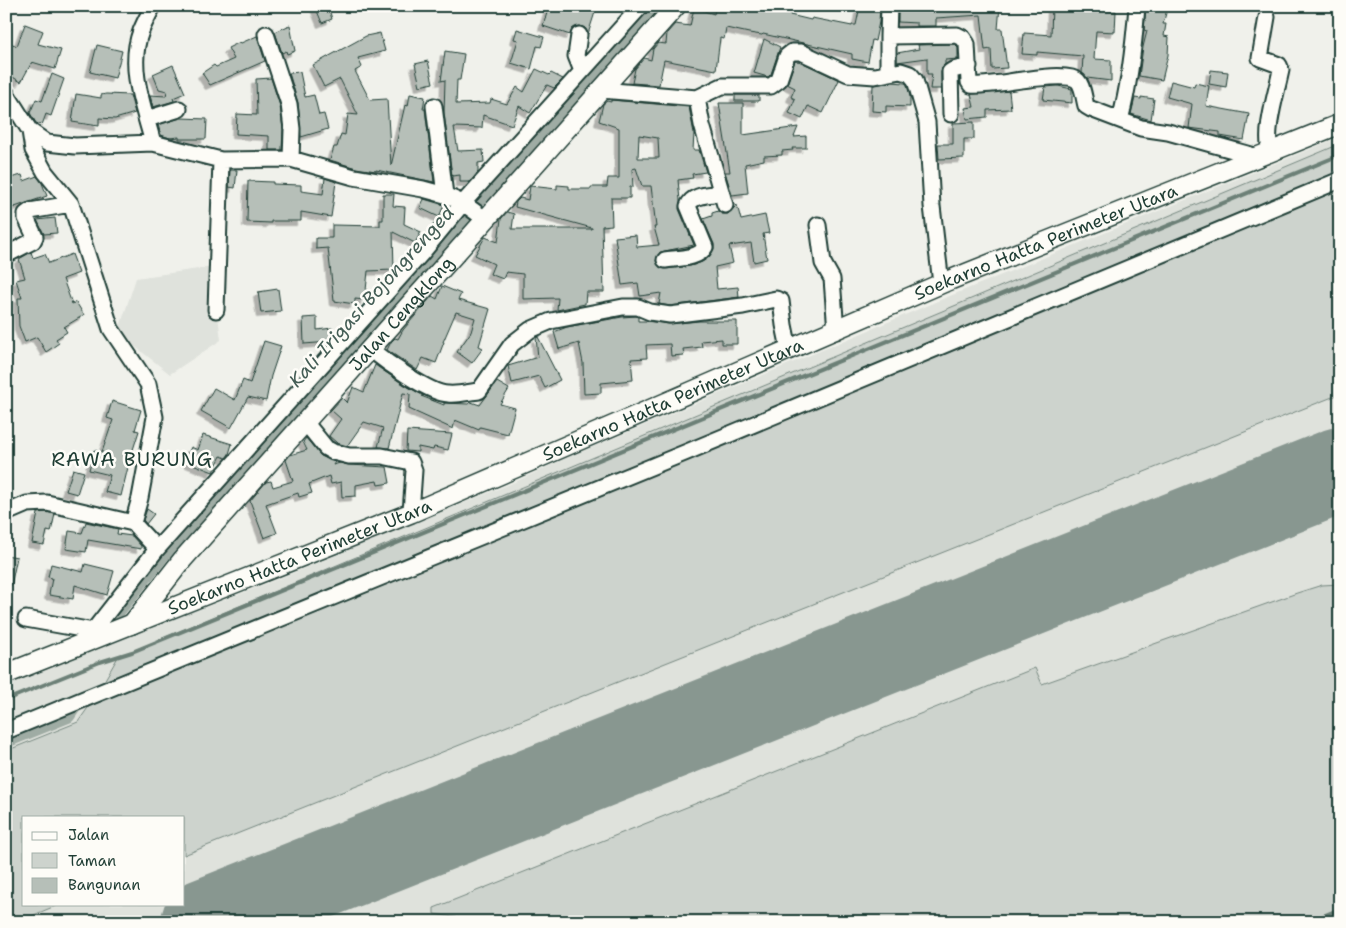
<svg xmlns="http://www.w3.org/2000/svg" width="1346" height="928" font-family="'Shantell Sans',sans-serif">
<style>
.built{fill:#dfe2dc;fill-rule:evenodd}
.green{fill:#cdd3cd;stroke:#768880}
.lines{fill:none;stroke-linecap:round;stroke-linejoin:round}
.stream{stroke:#6c8077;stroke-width:4}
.canal{stroke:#9faca4;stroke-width:14}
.taxiway{stroke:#889790;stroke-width:35}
.runway{stroke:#889790;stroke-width:86}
.building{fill:#b6bfb8;stroke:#1f3d34;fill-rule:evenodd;filter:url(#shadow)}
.minor-casing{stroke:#1f3d34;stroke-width:19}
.major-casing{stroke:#1f3d34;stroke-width:22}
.minor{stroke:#fdfcf7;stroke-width:15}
.major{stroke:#fdfcf7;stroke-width:19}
.labels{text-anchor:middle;stroke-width:5;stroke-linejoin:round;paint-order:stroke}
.street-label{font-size:18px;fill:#1f3d34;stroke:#fdfcf7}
.water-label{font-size:19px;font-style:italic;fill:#455e56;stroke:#fdfcf7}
.quarter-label{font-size:20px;letter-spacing:1px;fill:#1f3d34;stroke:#fdfcf7}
</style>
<defs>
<filter id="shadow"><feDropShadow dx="-4.5" dy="4.5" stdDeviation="0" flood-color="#0004"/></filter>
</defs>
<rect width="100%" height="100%" fill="#f0f1eb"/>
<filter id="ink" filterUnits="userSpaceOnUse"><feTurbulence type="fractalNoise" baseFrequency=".02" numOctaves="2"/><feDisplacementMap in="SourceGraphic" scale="10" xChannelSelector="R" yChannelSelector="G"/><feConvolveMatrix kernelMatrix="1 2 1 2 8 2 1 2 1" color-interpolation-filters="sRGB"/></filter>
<g filter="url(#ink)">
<path class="built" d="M1340,137V922H6V684L134,631L206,607L283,577L517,481L562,460L940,300ZM24,817H184V904H24Z
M212,267L221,340L170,374L118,333L136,278Z"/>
<path class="green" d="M1340,144V394L184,855V817H24V904H60L17,922H6V751L78,722L92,702L118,657Z
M1340,584V922H485L434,914V908L1035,668L1042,684L1297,593L1322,585Z"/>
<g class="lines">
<path class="stream" d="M6,700L100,662L132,652L1340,155
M1308,922L1340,909"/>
<path class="canal" d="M116,614L163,555L658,6
M6,741L68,716L76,704"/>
<path class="taxiway" d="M1302,485L1340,475"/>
<path class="runway" d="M204,922L1340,470"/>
</g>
<path class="building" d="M315,6H328L332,19L322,23Z
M549,6H597L588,34L585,28L580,26L572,29L570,35L543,26Z
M716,6L738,9L739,6H763L791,12L790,15L811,20L812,18L852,26V25H856L860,6H880L879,22L875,41L872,40L868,62L852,59V54L763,34L762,35L749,33L726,28L724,39L720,38L716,70L664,60L659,85L632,83L635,69L644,58L651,60L653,49L658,43L666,44L667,33L675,24L690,26L694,8L714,14Z
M898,6H1000L998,29H1002L1007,68L992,69L991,49L985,50L981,15L936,18V26H917V23L898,22Z
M1052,6H1093L1092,10L1116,11L1115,32L1096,31L1094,59L1111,60V81L1087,78L1082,73L1083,56L1037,52V55L1022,54L1024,33L1051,35Z
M1146,6H1168L1163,24H1166L1164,36L1169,37L1168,55L1162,80L1139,76L1143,47L1147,31L1144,30Z
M25,24L43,31L38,44L61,50L55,69L32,62L21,82L6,73V41L17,46Z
M290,25L295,51L287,54L286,51L282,53L275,32Z
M517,29L544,37L541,47L537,46L531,69L511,63L518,40L514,39Z
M380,33L385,51L358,58L362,67L355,71L370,100L387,99L391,166L405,105L408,106L410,94L425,97L423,109H425L434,182L376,170V171L356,168L330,160L334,147H337L341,134L345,135L348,114L358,115L340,79L324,87L313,65L366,36Z
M257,36L265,61L210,85L202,73L214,65L216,67L234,59L228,48L240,42L241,43Z
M764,39L780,47L771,74L768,77L754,73Z
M955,44L958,47V59L945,60V64L941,72V89H930L932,74H927V58L897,62V53L919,49L918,45Z
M97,45L122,51L115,78L90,72Z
M445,51L464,54L460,80H457L456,104L490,103L491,99L507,104L517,87L524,92L536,69L549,75L551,73L563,79L554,88L547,85L530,113L519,106L512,125L483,115L482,128L454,127L458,151L483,150L484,162L478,163V172L470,182H460V175L452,176L444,113L445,80L441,81Z
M428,61L433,83L420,86L415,64Z
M795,61H799L839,80L823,113L808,106L802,119L789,113L795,99L791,97L795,88L787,84Z
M173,65L185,93L173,98L174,101L153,107L150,95L166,96L167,91L159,89L153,74Z
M1211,70L1228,72L1226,87L1209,84Z
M300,72L305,97L314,95L319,115L324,114L328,129L301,137L298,103L289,73Z
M52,74L64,79L51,116L46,114L42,125L36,123L30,113L36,99L42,101Z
M271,78L280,106L283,129L282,150H269V136L236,134L237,114L257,115L256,79Z
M1171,81L1194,87L1195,83L1209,86L1206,106L1249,114L1244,140L1220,136V132L1189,128L1192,104L1167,97Z
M892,82L905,83L907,84L910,97V107L886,106V112L872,111L873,85Z
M1058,86L1072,89V103L1043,100L1045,87Z
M1009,91L1011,109L987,110V117L967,119L965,108L974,107L971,94Z
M76,94L101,98V95L106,94L130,95L135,113L115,119L99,118V126L72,122Z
M735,95H759V101H735Z
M1141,97L1154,99L1151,120L1131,114L1135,98L1141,99Z
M611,100L689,107L694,133L693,150H699L706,172L692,174L693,178L678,180L680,200L679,209L694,245L660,252L656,261L661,268L666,269L690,266L702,262L709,257L714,249V244L703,219L712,216V213L718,211L722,214H728L737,205L741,220L765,215L769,233L763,234L767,259L754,262L751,243L729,246L733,263L715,267L717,289L738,287L739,297L670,306L659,304L661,293L640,296L638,283L622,285L615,237L636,235L637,247L659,245L654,227H656L651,186H642L636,168L632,169L633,187H630V198H611L612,225L602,226L604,292H586L585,304L557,310L558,298L523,299V274L506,272L503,279L490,274L494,264L475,255L485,237L498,242L501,219L507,212L514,214L512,229H592V228L515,207L516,202L520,198L528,200L530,186L557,189V185L569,186V189H591V187H607L608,178H619V128L599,121L603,104L607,101L611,102ZM639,135L658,138L659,158H638Z
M719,103H743V135L798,127L794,137L806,136V148H792L793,150L782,151V155L764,156V160L745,164L748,193L732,195L725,172H730Z
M181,118L207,119L206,139H179V137L170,138L161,135L158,125Z
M974,122V139H964V158L939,159L938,144H953V123Z
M230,170H237L235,188L229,187Z
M22,175L24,181L37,176L42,183L47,196L6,210V179Z
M325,178L336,182L331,217L301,212V221H271V223L247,222L248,181L273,182V184L301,185V191L323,194Z
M383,194H394L393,206L405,207L404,224L421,232L415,243L393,232L394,270L368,271L365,300L355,299V304L334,301L328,248L316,249V238H332V225L380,226V220H383Z
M424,199L444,205L439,217L420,208Z
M55,218L57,233L44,234L37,220Z
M31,252L33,258L45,254L49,263L72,254L79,273L63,279L72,304L76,302L84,315L64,327L67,332L56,339L59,343L46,352L37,337L25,342L19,326L18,298H22L16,280L25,278L19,259Z
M442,286L461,294L458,300L490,309L479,346L483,348L472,363L457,352L471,332L475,318L456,312L443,342H444L436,363L423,358L417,370L387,350L391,342L395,338L398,339L403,330L432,296L437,299Z
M278,289L281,311L261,313L258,292Z
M636,316L638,317V321H646L669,324L699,321H737V344H722V339L701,341L702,347L683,349L684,355L671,356L670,344L646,345L647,358L631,359L633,380L601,383V393L584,394L583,363L579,343L559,349L554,332L567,327L622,317Z
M317,317V330L332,328L333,339L330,342L304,344L303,318Z
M538,337L560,380L545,388L539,376L512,383L508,366L538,357L536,338Z
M264,341L281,346L271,376L266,401L248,397L231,428L201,411L214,388L235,400L243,380L250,383Z
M375,365L403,384L424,396H421L444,405V403L468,404L471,402L480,405L497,382L509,389L500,404L515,408L508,434L480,427L479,430L455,420L453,429L409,409L410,394L403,393L389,448L378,447L383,428L364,422L347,446L337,443L329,436L341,419L331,410L342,398L347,403L353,387L364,392Z
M112,401L141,410L135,430L139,431L130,459L121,496L105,492L110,475L89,470L94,450L102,452L113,420L107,418Z
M407,431L452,434L448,450L434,447L433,450L418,447V452L406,451Z
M203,435L232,444L229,454L226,458L221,456L213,472L185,461L191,447L198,450Z
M306,438L321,456L335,462L333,465L340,463L349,465L387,467L390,483L378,485L377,481L356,485V496L342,497L341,482L331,484L329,476L309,484L312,493L299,497L298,493L266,504L277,533L264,538L250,501L266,482L271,481L273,487L293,481L286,460L290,455L307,450L303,442Z
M73,469L84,472L77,494L66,491Z
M147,509L154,514L146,524L143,520Z
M46,512L55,514L51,532L47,531L44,545L32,543L38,513Z
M86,522L118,529L117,534L132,536L141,546V549L88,540L86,552L66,549L69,531L82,533Z
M6,555L17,557L11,586H6Z
M51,564L83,572L85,564L114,571L107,595L75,585L73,599L49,595L52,578L48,577Z"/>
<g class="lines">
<defs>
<path id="minor" d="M889,6L888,36L957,35L963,38L967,44L969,82L971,85C992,88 1064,68 1078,81C1083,86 1084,99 1086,106L1091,109L1141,128L1168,132L1258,157
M1267,17L1260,58L1279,65L1281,70C1277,91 1263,134 1271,152
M266,34L289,104L292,129L291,159
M579,35L576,56L582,71
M888,36V73
M601,90L697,98L722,86H771L779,80L787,56L792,52H801L848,74L875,76L901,71L910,74L915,80L927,122L932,206L941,284
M6,93L30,131L47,143L75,146L153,143L221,160L291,159L354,177L423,189L445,195L463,203L485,219
M697,98L702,125L725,205
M434,106L445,195
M951,114L950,72L953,70L969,66
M147,119L179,109
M1120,120C1130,83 1134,45 1137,6
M30,131L33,150L45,172L71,204L111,329L148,384L155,417L140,498L133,523
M153,143C144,108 127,67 141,31C144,23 149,14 153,6
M818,225L823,263L832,279L836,331
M6,255L33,241L35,237L26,218V214L30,211L71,204
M665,260C677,258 699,259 705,247L688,206C692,194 710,195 721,193
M216,310L221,160
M370,349C385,361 430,394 448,394C458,395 469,392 479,391L512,344L530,330L551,321L623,307H638L650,312L670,315L743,306L776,299L781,301L784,325L789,349
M305,422L326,448L333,452L349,456H382L411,462L414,470L411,513
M6,513L27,504L47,503L133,523L157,549
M26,619L93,631L96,638
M93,631L157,549L422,253L463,203L641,6
M6,731L687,452L1340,180"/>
<g id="major">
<path id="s1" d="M132,624L183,559L676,6"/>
<path id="s2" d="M6,674L411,513L945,282L1340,124"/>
</g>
</defs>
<use href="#minor" class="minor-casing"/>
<use href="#major" class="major-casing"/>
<use href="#minor" class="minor"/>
<use href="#major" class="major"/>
</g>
</g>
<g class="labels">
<g class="street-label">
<text dy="6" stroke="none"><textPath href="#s2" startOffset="1126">Soekarno Hatta Perimeter Utara</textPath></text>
<text dy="6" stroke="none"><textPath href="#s1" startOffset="411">Jalan Cengklong</textPath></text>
<text dy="6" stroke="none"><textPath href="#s2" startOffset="721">Soekarno Hatta Perimeter Utara</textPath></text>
<text dy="6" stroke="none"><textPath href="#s2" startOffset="316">Soekarno Hatta Perimeter Utara</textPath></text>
</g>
<g class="water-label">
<text transform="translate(371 296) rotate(-48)" y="7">Kali Irigasi Bojongrenged</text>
</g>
<g class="quarter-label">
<text x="132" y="466">RAWA BURUNG</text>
</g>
</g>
<rect width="1346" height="928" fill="none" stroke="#fdfcf7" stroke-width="25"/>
<rect x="12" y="12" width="1321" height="903" fill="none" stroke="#1f3d34" stroke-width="2" filter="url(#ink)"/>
<rect x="22" y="816" width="162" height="90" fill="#fdfcf7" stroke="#a4b0a9"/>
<rect x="32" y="832" width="25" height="8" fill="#fdfcf7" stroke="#a4b0a9"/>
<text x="68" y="840" font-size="15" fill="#1f3d34">Jalan</text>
<rect x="32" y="853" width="25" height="15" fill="#cdd3cd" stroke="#a4b0a9"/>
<text x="68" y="866" font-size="15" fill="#1f3d34">Taman</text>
<rect x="32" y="878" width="25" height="15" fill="#b6bfb8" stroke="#a4b0a9"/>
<text x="68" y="890" font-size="15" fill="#1f3d34">Bangunan</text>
</svg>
